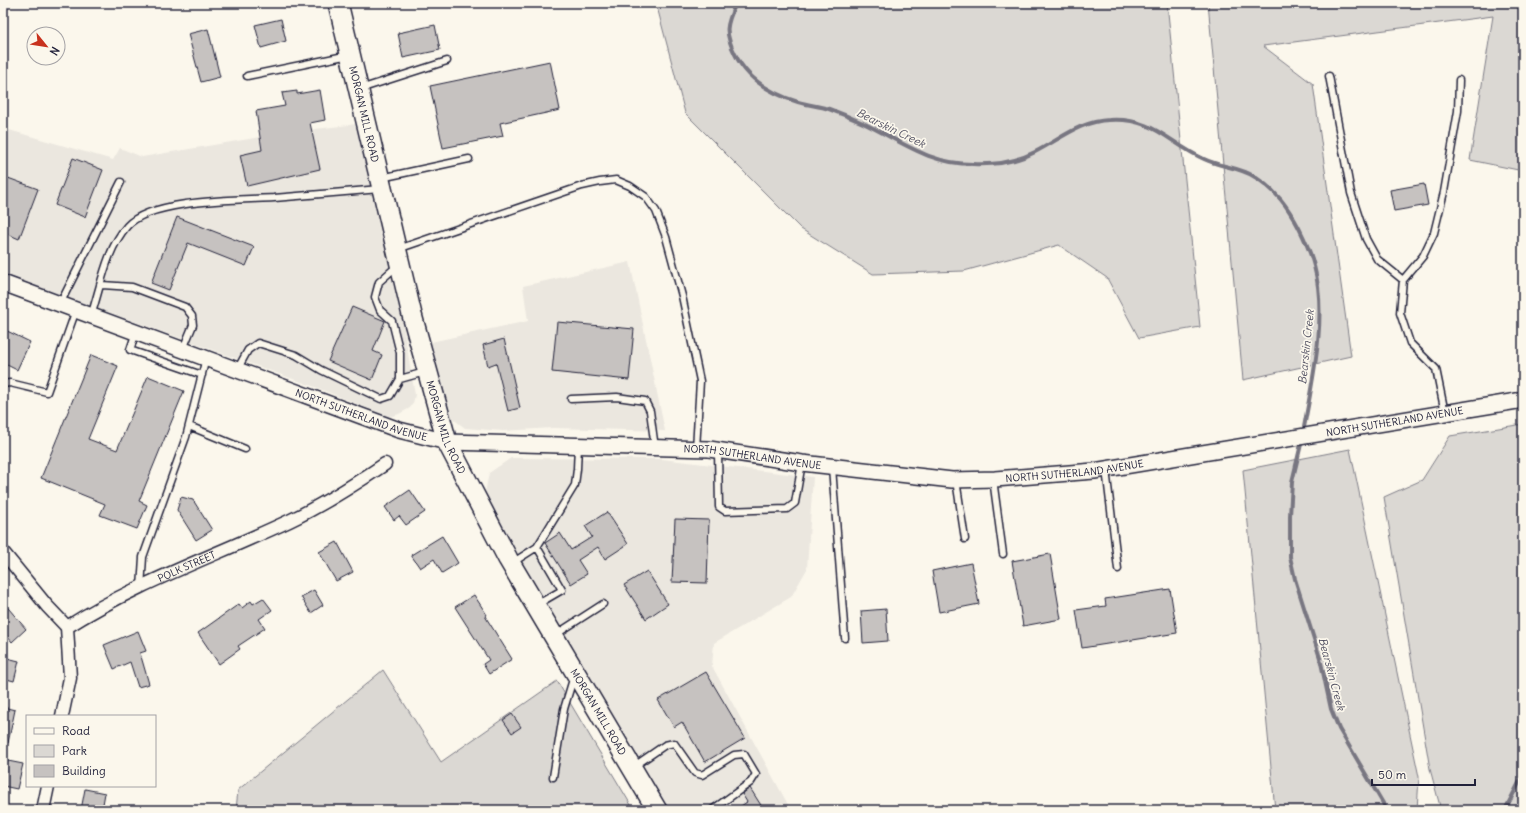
<svg xmlns="http://www.w3.org/2000/svg" width="1526" height="813" font-family="Delius,sans-serif">
<style>
.built{fill:#ebe7df}
.green{fill:#dbd8d3;stroke:#7e7d87}
.lines{fill:none;stroke-linecap:round;stroke-linejoin:round}
.stream{stroke:#787681;stroke-width:4}
.building{fill:#c6c2c0;stroke:#22223b}
.service-casing{stroke:#22223b;stroke-width:9}
.minor-casing{stroke:#22223b;stroke-width:15}
.tertiary-casing{stroke:#22223b;stroke-width:18}
.primary-casing{stroke:#22223b;stroke-width:22}
.service{stroke:#fbf7ec;stroke-width:6}
.minor{stroke:#fbf7ec;stroke-width:12}
.tertiary{stroke:#fbf7ec;stroke-width:15}
.primary{stroke:#fbf7ec;stroke-width:19}
.labels{text-anchor:middle;stroke-width:3.5;stroke-linejoin:round;paint-order:stroke}
.street-label{font-size:10px;fill:#22223b;stroke:#fbf7ec}
.water-label{font-size:11px;font-style:italic;fill:#545364;stroke:#fbf7ec}
</style>
<rect width="100%" height="100%" fill="#fbf7ec"/>
<filter id="ink" filterUnits="userSpaceOnUse"><feTurbulence type="fractalNoise" baseFrequency=".025" numOctaves="2"/><feDisplacementMap in="SourceGraphic" scale="8" xChannelSelector="R" yChannelSelector="G"/><feConvolveMatrix kernelMatrix="1 2 1 2 8 2 1 2 1" color-interpolation-filters="sRGB"/></filter>
<g filter="url(#ink)">
<path class="built" d="M357,124L402,319L415,395L413,403L410,408L399,414L389,417L315,387L3,274V144L9,130L113,160L120,148L142,157L291,132Z
M630,262L665,431L553,428L503,431L465,428L452,418L431,342L528,321L523,286Z
M511,458L662,459L813,477L807,569L791,597L714,643L712,666L791,810H668L552,619L484,498L489,473Z"/>
<path class="green" d="M656,3H1167L1200,327L1139,338L1107,278L1059,245L964,271L873,274L801,229L685,113Z
M1208,3H1523V171L1470,160L1493,16L1263,46L1313,84L1351,356L1243,380Z
M1523,424V810H1441L1430,769L1384,497L1422,480L1450,436Z
M1350,449L1419,777L1417,810H1275L1243,470Z
M383,670L441,762L557,681L634,810H236L238,790Z"/>
<g class="lines">
<path class="stream" d="M736,3C726,25 724,32 735,54C747,79 772,94 798,102C808,105 819,106 829,109C840,113 852,118 863,123C901,141 928,164 973,164C993,165 1016,162 1035,152C1059,140 1080,121 1109,120C1154,117 1168,143 1204,159C1220,167 1241,167 1255,177C1276,190 1288,207 1299,228C1305,240 1311,253 1314,266C1328,317 1312,382 1303,433
M1302,440L1292,482L1290,516V557L1295,579L1320,658L1331,709L1339,729L1387,810
M1505,810L1523,775"/>
</g>
<path class="building" d="M281,19L286,41L261,48L255,25Z
M435,25L440,50L403,58L398,33Z
M208,29L220,77L201,82L188,34Z
M550,61L560,110L500,123L503,136L443,148L430,86Z
M320,90L325,120L310,123L320,169L247,186L240,155L262,150L256,111L285,106L282,93L297,91V94Z
M73,158L103,170L85,217L55,205Z
M8,178L38,189L19,239L3,232V190Z
M1424,184L1428,205L1394,211L1390,190Z
M177,217L254,247L246,266L188,243L169,290L151,283Z
M352,307L385,321L373,351L382,355L372,380L328,361Z
M557,322L634,329L629,380L552,372Z
M3,329L30,342L17,370L3,363Z
M504,339L520,408L508,411L496,363L488,366L483,345Z
M91,355L118,366L88,439L117,450L148,376L184,391L139,501L147,505L137,529L100,515L105,504L41,478Z
M410,490L425,512L406,525L399,516L394,520L385,507Z
M181,497L193,500L212,530L196,540L177,510Z
M607,512L628,544L605,559L598,547L578,560L587,574L571,584L545,543L560,533L571,550L592,537L585,526Z
M675,519L709,520L707,583L672,582Z
M442,536L458,563L442,573L434,559L420,568L411,555Z
M337,542L353,572L336,581L319,552Z
M1050,554L1061,619L1023,626L1012,561Z
M971,563L979,604L939,612L932,571Z
M647,571L668,604L646,619L624,585Z
M1170,589L1177,633L1082,648L1076,610L1106,606L1105,599Z
M314,590L323,605L311,613L301,597Z
M474,595L487,615L485,616L512,659L489,674L483,664L489,660L455,607Z
M263,598L272,610L259,619L265,628L238,646L240,649L219,664L198,633L239,604L242,608L251,601L253,604Z
M3,602L26,629L12,642L3,631Z
M886,609L888,641L863,643L861,611Z
M138,631L146,651L140,653L149,684L138,687L130,662L114,669L104,645Z
M3,657L19,661L14,681L3,678Z
M706,672L745,738L705,762L682,722L674,727L658,700Z
M3,707L15,710L8,743H3Z
M512,714L521,727L512,733L503,720Z
M3,760L23,764L17,789L3,786Z
M750,788L764,810H735L747,802L742,794Z
M85,789L105,793L102,810H81Z"/>
<g class="lines">
<defs>
<path id="service" d="M247,76L349,55
M1329,76L1351,193L1366,239L1377,259L1403,280
M360,89L447,61
M381,178L469,159
M398,249L582,186L600,182L616,180L630,186L646,197L656,211L666,237L682,296L700,381L696,449
M102,285L132,287L185,307L192,316L193,325L183,349
M60,304L121,182
M91,316C101,286 106,250 127,226C151,199 239,200 274,198C310,195 345,192 380,189
M136,332L130,350L202,375
M237,370L248,350L258,343L296,355L321,370L381,399L390,396L400,379V353L392,321L380,310L375,297L379,282L397,266
M400,379L425,372
M3,384L10,383L47,392L76,310
M571,399L617,397L645,401L650,411L655,448
M1445,413L1436,369L1410,343L1400,313L1403,280L1423,256L1434,233L1444,192L1458,111L1459,80
M189,426L245,449
M718,451L719,507L725,511L787,509L795,503L802,463
M832,467L845,638
M1106,469L1118,569
M993,479L1003,554
M956,480L965,539
M537,547L562,590L538,604
M512,563L537,547L575,485L577,469L578,446
M141,588L143,557L186,437L206,358
M555,635L603,604
M633,767L665,745L674,743L695,773L702,775L734,755L744,754L756,774L751,782L712,810
M553,777L564,709L573,679"/>
<g id="minor">
<path d="M3,552L47,606L67,627"/>
<path id="s1" d="M62,716L70,678L67,627C136,583 215,556 289,521C323,505 354,485 385,464"/>
<path d="M43,810L48,786"/>
</g>
<g id="tertiary">
<path id="s2" d="M3,283L399,430L447,442L709,449L802,463L952,480L995,479L1094,471L1523,400"/>
</g>
<g id="primary">
<path id="s3" d="M338,3L412,315L447,442L508,559L657,810"/>
</g>
</defs>
<use href="#service" class="service-casing"/>
<use href="#minor" class="minor-casing"/>
<use href="#tertiary" class="tertiary-casing"/>
<use href="#primary" class="primary-casing"/>
<use href="#service" class="service"/>
<use href="#minor" class="minor"/>
<use href="#tertiary" class="tertiary"/>
<use href="#primary" class="primary"/>
</g>
</g>
<g class="labels">
<g class="street-label">
<text dy="4" stroke="none"><textPath href="#s3" startOffset="114">MORGAN MILL ROAD</textPath></text>
<text dy="4" stroke="none"><textPath href="#s2" startOffset="382">NORTH SUTHERLAND AVENUE</textPath></text>
<text dy="4" stroke="none"><textPath href="#s2" startOffset="1426">NORTH SUTHERLAND AVENUE</textPath></text>
<text dy="4" stroke="none"><textPath href="#s3" startOffset="438">MORGAN MILL ROAD</textPath></text>
<text dy="4" stroke="none"><textPath href="#s2" startOffset="778">NORTH SUTHERLAND AVENUE</textPath></text>
<text dy="4" stroke="none"><textPath href="#s2" startOffset="1102">NORTH SUTHERLAND AVENUE</textPath></text>
<text dy="4" stroke="none"><textPath href="#s1" startOffset="224">POLK STREET</textPath></text>
<text dy="4" stroke="none"><textPath href="#s3" startOffset="762">MORGAN MILL ROAD</textPath></text>
</g>
<g class="water-label">
<text transform="translate(891 128) rotate(26)" y="4">Bearskin Creek</text>
<text transform="translate(1306 347) rotate(-84)" y="4">Bearskin Creek</text>
<text transform="translate(1332 674) rotate(75)" y="4">Bearskin Creek</text>
</g>
</g>
<rect width="1526" height="813" fill="none" stroke="#fbf7ec" stroke-width="16"/>
<rect x="8" y="8" width="1510" height="797" fill="none" stroke="#22223b" stroke-width="1.5" filter="url(#ink)"/>
<rect x="26" y="715" width="130" height="72" fill="#fbf7ec" stroke="#a4a2a5"/>
<rect x="34" y="728" width="20" height="6" fill="#fbf7ec" stroke="#a4a2a5"/>
<text x="62" y="735" font-size="12" fill="#22223b">Road</text>
<rect x="34" y="745" width="20" height="12" fill="#dbd8d3" stroke="#a4a2a5"/>
<text x="62" y="755" font-size="12" fill="#22223b">Park</text>
<rect x="34" y="765" width="20" height="12" fill="#c6c2c0" stroke="#a4a2a5"/>
<text x="62" y="775" font-size="12" fill="#22223b">Building</text>
<g transform="translate(46 46) rotate(120)"><circle r="19" fill="#fbf7ec" stroke="#a4a2a5"/>
<path d="M0-3L7 15L0 10L-7 15Z" fill="#c8321e"/>
<text y="-6" font-size="11" font-weight="bold" text-anchor="middle" fill="#22223b">N</text>
</g>
<path d="M1372 779v6h103v-6" fill="none" stroke="#22223b" stroke-width="2"/>
<text x="1378" y="779" font-size="12" fill="#22223b" stroke="#fbf7ec" stroke-width="3" paint-order="stroke">50 m</text>
</svg>
